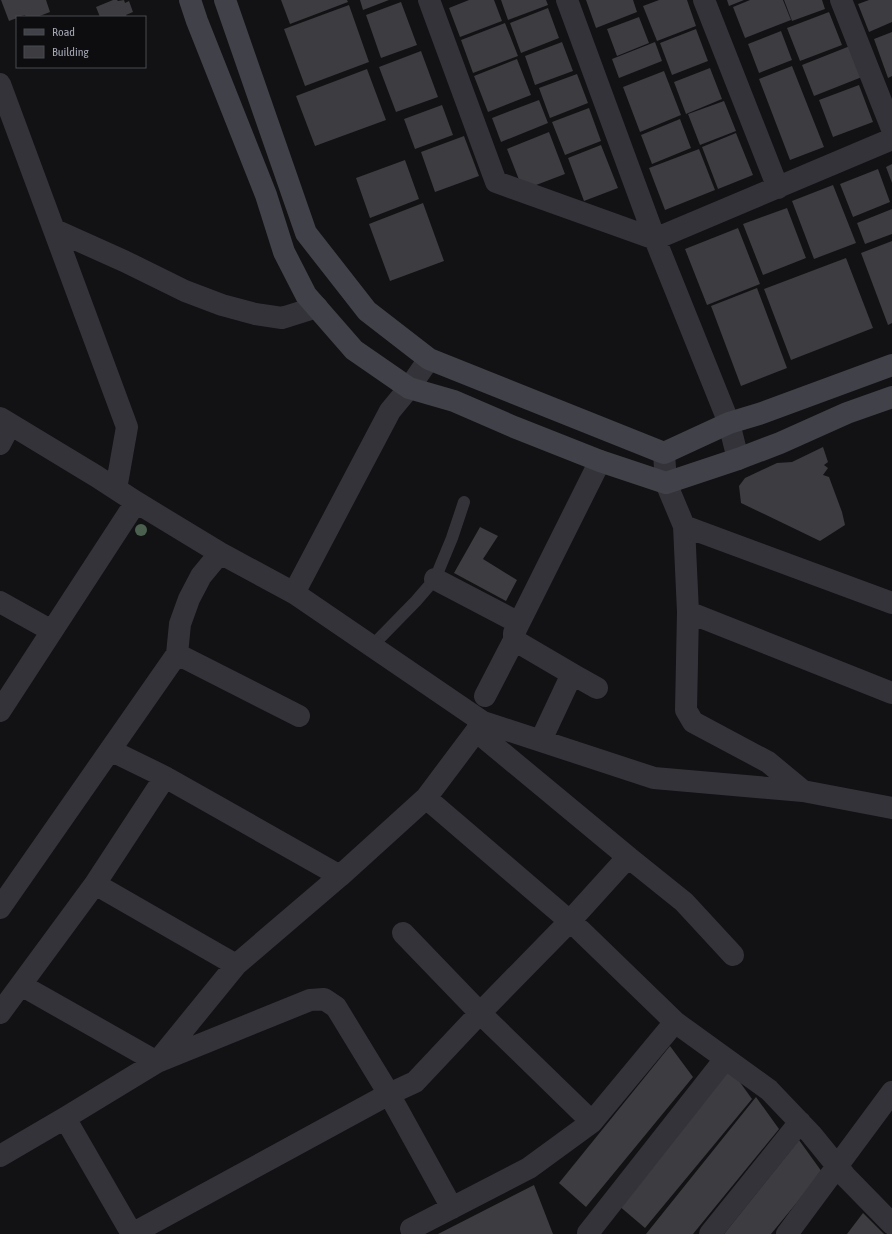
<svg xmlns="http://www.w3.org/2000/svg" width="892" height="1234" font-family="'Asap Condensed',sans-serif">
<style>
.building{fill:#3c3c41}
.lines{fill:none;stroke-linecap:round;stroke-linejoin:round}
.lane{stroke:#333339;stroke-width:12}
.street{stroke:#333339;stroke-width:22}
.secondary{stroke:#414249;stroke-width:22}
.tree{fill:#4b604f}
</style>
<rect width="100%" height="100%" fill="#121214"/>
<path class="building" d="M1,0H46L50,12L37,17H26L25,15L17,17V18L9,21Z
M113,0H117L118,1L124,0L125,3L129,1L133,12L126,15L127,17H100L96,7Z
M281,0H347L348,2L290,24Z
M360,0H389L363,10Z
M469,0H494L502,21L460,37L449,8Z
M501,0H546L548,5L508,20Z
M586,0H633L637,12L596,28Z
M659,0H687L696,26L657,41L643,6Z
M727,0H744L729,6Z
M750,0H783L791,20L745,38L733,7Z
M784,0H822L825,9L792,21Z
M869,0H892V22L869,32L858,4Z
M401,2L417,45L381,58L366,15Z
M349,5L369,62L305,86L284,29Z
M548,8L559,38L521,53L510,23Z
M829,12L842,45L800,61L787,28Z
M639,17L649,43L617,56L607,29Z
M505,23L518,56L473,73L461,40Z
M696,29L708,61L672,75L660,43Z
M781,31L792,60L759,73L748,44Z
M892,32V76L888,78L874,39Z
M562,42L573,71L535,85L525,56Z
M655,42L662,61L619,78L612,59Z
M850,46L862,77L814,96L802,65Z
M421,51L438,97L396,112L379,67Z
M517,59L531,95L488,112L474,76Z
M792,66L824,147L790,160L759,79Z
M710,68L722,99L686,114L674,82Z
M367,69L386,120L315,146L296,96Z
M664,71L681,115L640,132L623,87Z
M577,74L588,103L550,118L539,88Z
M859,85L873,122L833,137L819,100Z
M539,100L548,123L501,142L492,118Z
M724,101L736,131L700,145L688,114Z
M442,105L453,135L415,149L404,119Z
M589,108L601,141L565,155L552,122Z
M680,119L691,148L652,164L641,135Z
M549,132L565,174L523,190L507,149Z
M736,133L753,175L718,189L702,147Z
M464,136L479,176L435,192L421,152Z
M601,145L618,188L584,201L568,158Z
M699,149L715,190L665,210L649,168Z
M405,160L419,199L370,218L356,178Z
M892,164V183L886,167Z
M878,169L890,202L853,217L840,184Z
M833,185L856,243L814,259L792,201Z
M423,203L444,261L390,281L369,224Z
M787,208L806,258L763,275L743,224Z
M892,209V234L865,244L857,223Z
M738,228L760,284L707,305L685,249Z
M892,241V323L888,325L861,253Z
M846,258L873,328L791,360L764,289Z
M757,288L787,368L741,386L711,306Z
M823,447L828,462L824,465L828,468L823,475L829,477L842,512L845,525L820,541L741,503L739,486L745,478L777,463L792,462Z
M480,527L498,536L483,559L517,580L506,601L454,573Z
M670,1046L693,1077L586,1207L559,1183Z
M729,1067L752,1099L645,1228L618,1205Z
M756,1097L779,1129L693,1234H646Z
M799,1140L822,1172L771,1234H724Z
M534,1185L553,1234H438Z
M863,1213L884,1234H847Z"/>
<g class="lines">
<path class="lane" d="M372,646L416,601L435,579L452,538L464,502"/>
<path class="street" d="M429,0L496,182L655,239L729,423L738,459
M567,0L655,239L892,139
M704,0L778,188
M841,0L892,129
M0,84L127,427L116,489
M55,230L124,261L185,291L222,305L255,314L282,318L317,307
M0,418L96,476L136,502L220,553L294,593
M0,444L10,425
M664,453L666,483L684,526L892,603
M684,526L688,612L686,710L693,722L768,762L803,791
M435,579L519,623
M0,602L52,631
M688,612L892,693
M177,654L299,716
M572,674L597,688
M485,696L514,640
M0,711L136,502
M483,722L654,778L803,791L892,808
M541,740L572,674L514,640V633L600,461
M110,750L165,777L340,876L426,798
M165,777L95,884L236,965L340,876
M628,857L684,902L733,955
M0,908L177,654L180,624L189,599L201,576L220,553
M403,933L480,1013L592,1122
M21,985L157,1062L310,1000L324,999L336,1007L389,1094L452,1208
M0,1013L95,884
M675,1022L769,1090L811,1134L846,1177L892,1224
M65,1118L132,1234H131
M0,1156L65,1118L157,1062L236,965
M132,1234L389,1094L415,1082L480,1013L570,921L628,857L476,731
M414,1234L411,1229L529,1168L592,1122L675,1022L580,930L426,798L483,722L294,593L390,411L409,388L429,359
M590,1234L588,1233L725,1059
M710,1234L800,1122
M787,1234L892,1092"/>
<path class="secondary" d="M190,0L197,21L266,195L284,252L306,295L354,350L409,388L454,401L514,427L600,461L666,483L738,459L780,443L847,413L892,397
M225,0L306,233L367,311L429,359L664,453L729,423L762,413L892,365"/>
</g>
<circle class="tree" cx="141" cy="530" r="6"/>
<rect x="16" y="16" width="130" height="52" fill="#0d0d0f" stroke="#494b51"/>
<rect x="24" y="29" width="20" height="6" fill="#414249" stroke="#494b51"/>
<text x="52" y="36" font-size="12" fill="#a3a7b4">Road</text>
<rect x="24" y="46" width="20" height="12" fill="#3c3c41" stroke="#494b51"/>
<text x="52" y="56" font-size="12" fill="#a3a7b4">Building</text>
</svg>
